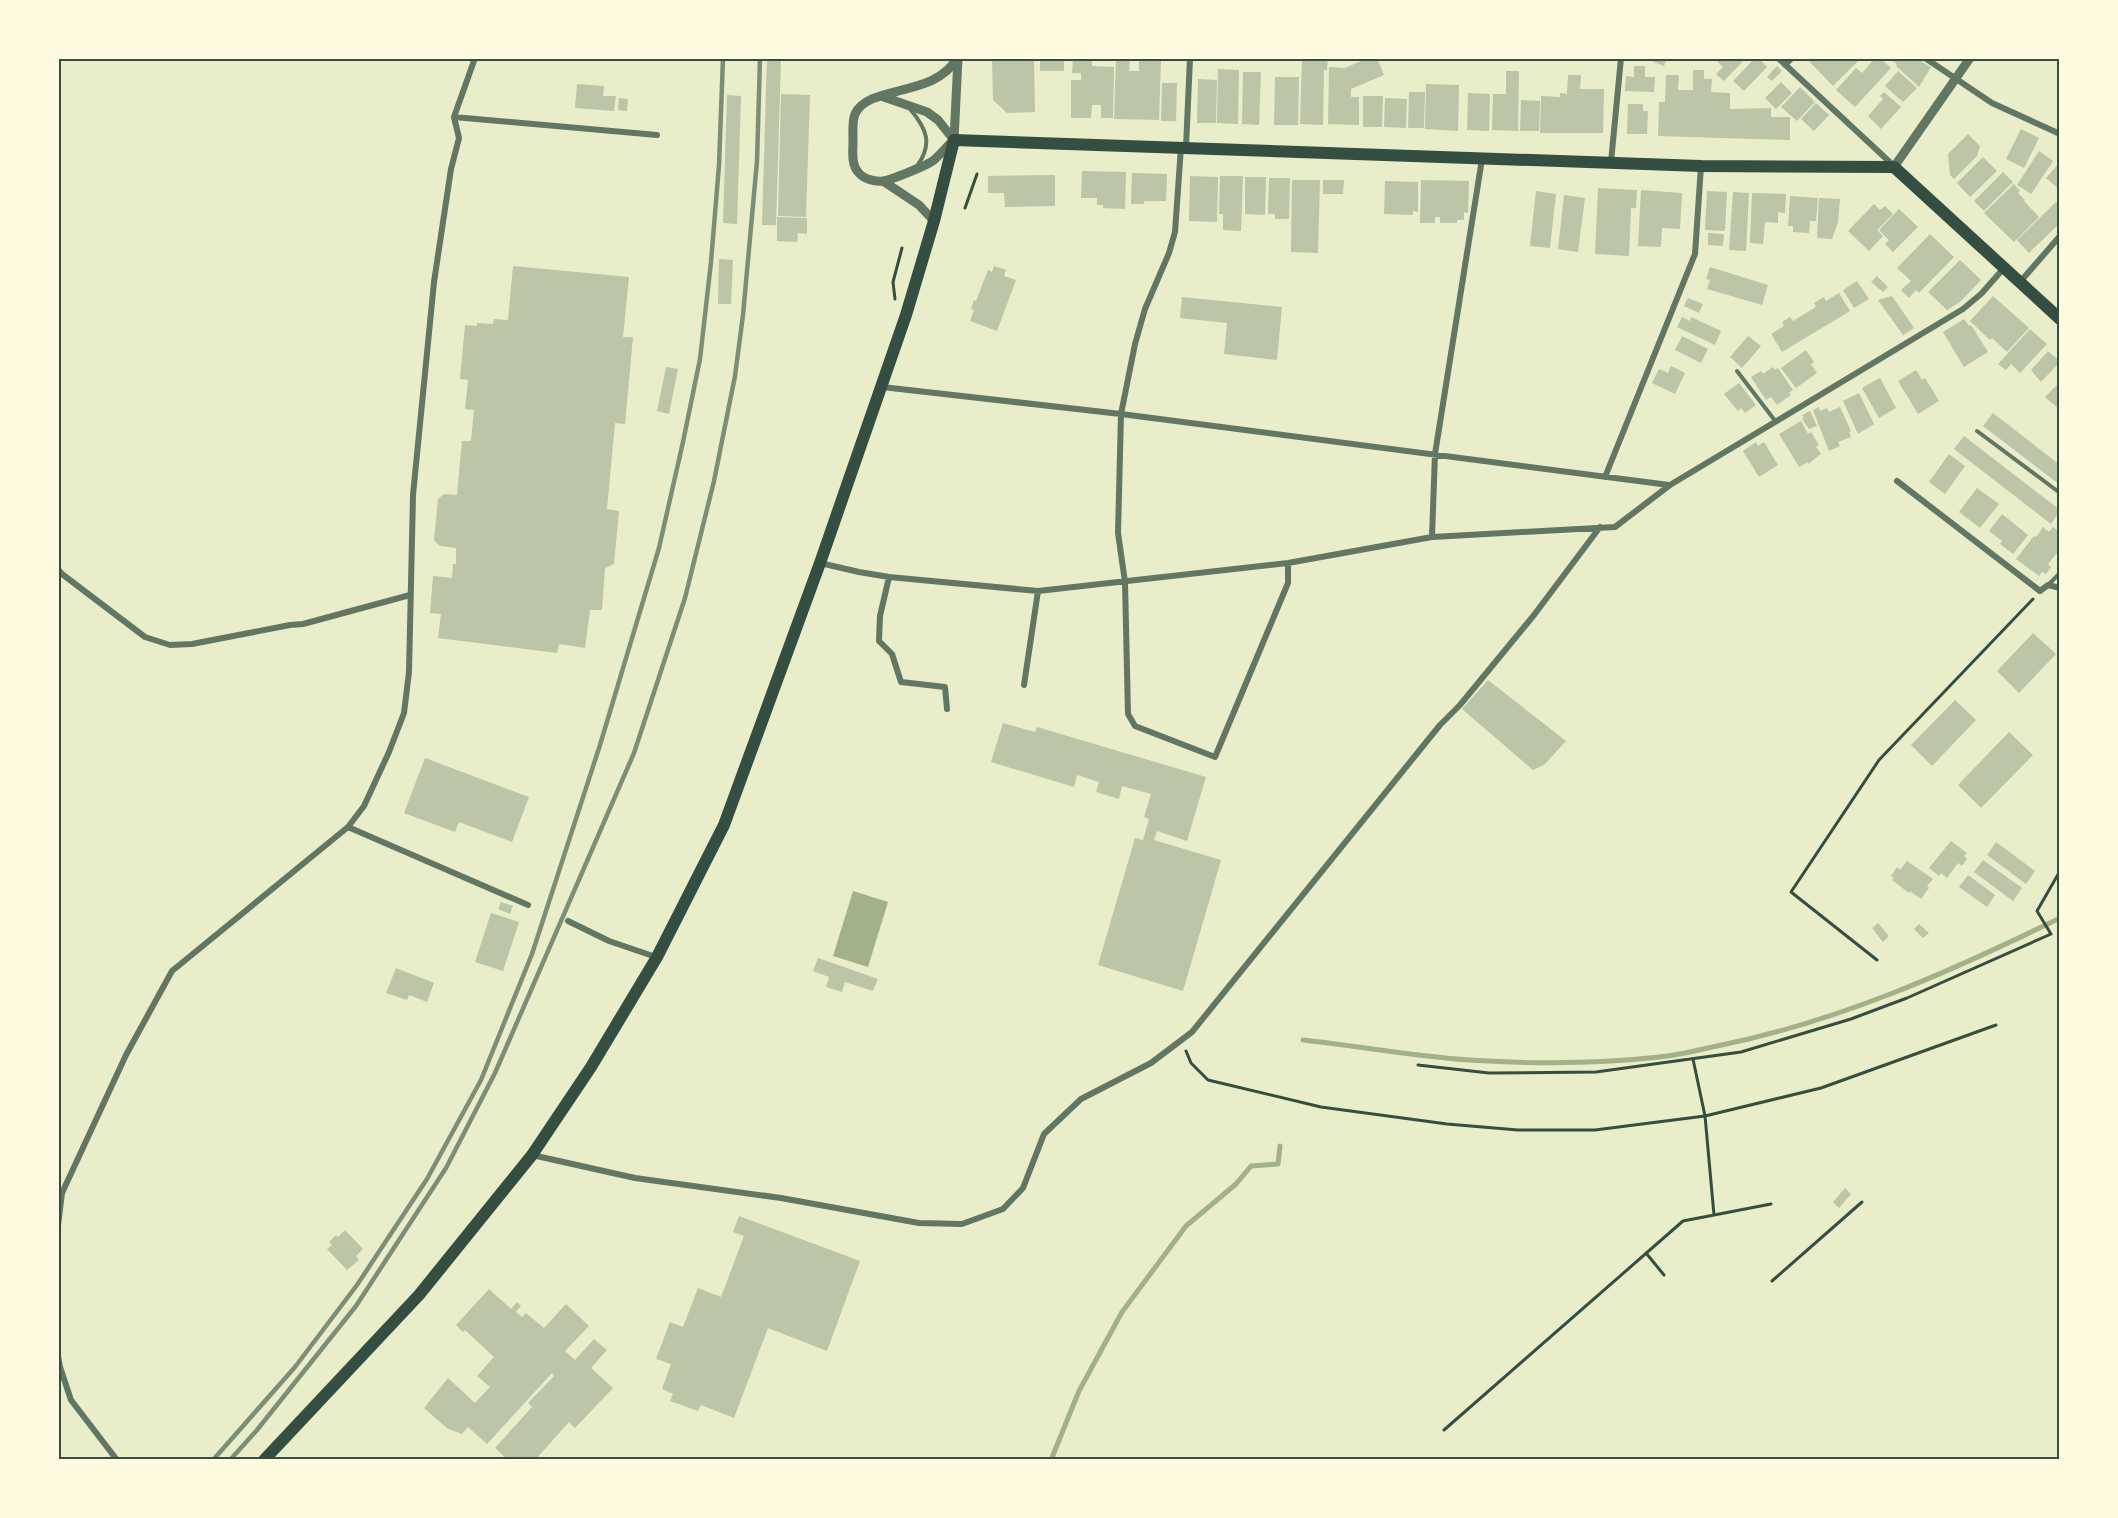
<svg xmlns="http://www.w3.org/2000/svg" width="2118" height="1518" font-family="'PT Sans',sans-serif">
<style>
.water{fill:#a3b18a}
.lines{fill:none;stroke-linecap:round;stroke-linejoin:round}
.stream{stroke:#a3b18a;stroke-width:5}
.building{fill:#bcc5a7}
.path{stroke:#344e41;stroke-width:3}
.service{stroke:#617663;stroke-width:4}
.minor{stroke:#617663;stroke-width:6}
.tertiary{stroke:#617663;stroke-width:9}
.trunk{stroke:#344e41;stroke-width:12}
.rail{stroke:#7c8e77;stroke-width:4.5}
.neatline{fill:none;stroke:#344e41;stroke-width:2}
</style>
<rect width="100%" height="100%" fill="#e9edc9"/>
<path class="water" d="M853,891L888,902L868,967L833,956Z"/>
<g class="lines">
<path class="stream" d="M1303,1040C1358,1046 1414,1056 1469,1060C1532,1064 1597,1064 1659,1057C1679,1055 1698,1050 1717,1046C1837,1022 1950,972 2060,918
M1051,1460L1079,1391L1122,1312L1186,1226L1236,1184L1251,1166L1278,1164L1280,1146"/>
</g>
<path class="building" d="M767,58H781L776,225H762Z
M1040,58H1064V71H1040Z
M1073,58H1092V66L1114,67L1113,118H1101V105H1092L1091,118H1071V80H1081V73H1072Z
M1116,58H1130L1129,71H1139V59L1161,60L1159,120L1114,119Z
M1302,58H1328L1327,70H1324L1323,125L1300,124Z
M1368,58H1377L1384,75L1351,89V97H1359V125L1328,124L1329,67L1345,68Z
M1644,58H1667L1664,66Z
M1714,58H1746L1724,81L1716,74L1723,67Z
M1755,58H1759L1767,67L1744,91L1733,81Z
M1809,58H1857L1859,60L1833,86L1808,60Z
M1875,58H1880L1891,68L1855,107L1836,90L1856,68L1862,73Z
M1888,58H1916L1931,67L1919,87L1896,66L1897,64Z
M1034,59L1035,112L1007,113L993,100L992,60Z
M1634,66H1645V77H1655L1654,92L1625,91L1626,76L1634,77Z
M1777,66L1782,71L1772,81L1767,77Z
M1218,69L1239,70L1238,124L1217,123Z
M1693,70H1704V79H1712L1711,92L1730,93V109L1771,108V117H1790V140L1658,136L1659,102H1665L1666,75H1679L1678,90H1693Z
M1506,71H1519L1518,131L1492,130L1493,94H1506Z
M1898,71L1917,88L1903,102L1885,86Z
M1243,72H1261L1259,125L1242,124Z
M1568,75H1581L1580,89H1604L1603,133H1540L1541,96L1560,97V93L1567,94Z
M1275,77H1299L1298,125H1274Z
M1198,79L1217,80L1216,123H1197Z
M1781,82L1792,93L1776,109L1765,98Z
M1162,83H1177L1176,121H1161Z
M577,84L604,86L603,96H616L614,111L575,108Z
M1426,84L1459,85L1458,131L1425,129Z
M1800,87L1815,102L1797,121L1781,107Z
M1409,92H1425L1424,128H1408Z
M1884,92L1901,107L1881,129L1868,116L1883,99L1880,96Z
M1468,93L1490,94L1489,131L1467,130Z
M781,94L810,95L806,217L778,216Z
M727,95L741,96L737,224L723,223Z
M1363,96H1383L1382,127H1363Z
M619,98L628,99L627,111L618,110Z
M1385,98L1407,99L1406,128L1384,127Z
M1521,100L1540,101L1539,131H1520Z
M1816,103L1829,115L1814,131L1801,119Z
M1628,104H1643V111H1648L1647,134H1627Z
M2021,129L2039,138L2024,168L2006,159Z
M1968,134L1980,146L1977,156L1954,179L1950,175L1948,154Z
M2039,151L2053,161L2031,194L2017,185Z
M1983,157L1997,171L1970,197L1957,183Z
M2060,162V190L2046,178Z
M1082,171L1126,172L1125,209L1103,208V205H1097V198H1081Z
M2003,172L2013,182L1984,211L1974,201Z
M1132,173L1167,174L1166,201H1144V204H1131Z
M1055,175V206L1005,207L1004,193H988V176Z
M1190,176L1218,177L1217,222L1189,221Z
M1220,176H1243L1241,231L1223,230V214H1219Z
M1245,177H1266L1265,215L1245,214Z
M1269,178H1290L1289,219H1275V214H1268Z
M1292,180H1320L1318,253L1291,252Z
M1323,180H1344L1343,194H1323Z
M1421,180L1469,181L1468,213L1464,212V220H1457V223H1440V217H1435V223H1420Z
M1385,181L1418,182V212L1413,211V215L1384,214Z
M2014,184L2020,191L2018,193L2025,200L2024,201L2039,217L2014,242L1984,213Z
M1598,188L1637,190L1636,208H1631L1629,256L1595,254Z
M1641,190L1682,193L1680,229L1662,228L1661,247L1638,246Z
M1536,191L1556,194L1550,248L1530,246Z
M1707,191L1727,192L1725,231L1705,230Z
M1733,192L1749,193L1746,251L1729,250Z
M1752,193L1786,194L1785,213L1778,212V223L1765,222L1763,244L1750,243Z
M1564,195L1585,198L1578,252L1558,249Z
M1790,196L1818,198L1816,221H1810L1809,233L1793,232V226H1788Z
M1819,198L1840,199L1838,222L1832,239L1817,238Z
M2056,202L2060,206V223L2029,253L2017,240Z
M1874,204L1880,210L1885,206L1893,214L1877,230L1883,236L1869,251L1848,231Z
M1899,209L1918,227L1893,252L1885,244L1889,240L1879,230Z
M777,217L807,218V234L798,233L797,242L777,241Z
M1708,233L1724,234L1723,246L1708,245Z
M1930,234L1954,257L1919,293L1916,290L1909,298L1901,290L1911,281L1897,268Z
M719,259L733,260L731,304H718Z
M1960,260L1981,280L1960,302L1947,310L1928,292Z
M513,266L629,277L623,337H633L625,424L615,423L607,509L619,511L614,564L605,568L602,610H590L585,648L559,644L557,653L438,638L441,614L430,613L433,576L452,578L453,564H456V548L440,546L434,540L438,499L444,494L457,495L462,441H471L474,410L465,409L468,380L460,379L465,325L477,326V323L493,324L494,319L508,320Z
M994,266L1006,270L1004,276L1016,280L997,331L970,321L974,310L971,309L974,300L976,301L988,270L992,272Z
M1710,267L1768,285L1762,305L1707,289L1710,280L1706,279Z
M1877,276L1888,287L1883,292L1871,282Z
M1857,281L1869,299L1854,308L1843,290Z
M1839,293L1850,311L1782,352L1771,334L1784,326L1782,322L1790,317L1793,321L1816,307L1814,303L1824,297L1826,301Z
M1892,296L1914,328L1903,335L1878,300Z
M1993,296L2029,328L2007,352L1992,338L1990,340L1970,321Z
M1182,297L1282,307L1277,360L1224,354L1227,323L1180,318Z
M1688,298L1703,304L1699,313L1684,306Z
M1682,317L1690,321L1691,317L1721,331L1715,345L1677,327Z
M1964,319L1969,326L1971,325L1988,352L1964,367L1943,332Z
M2030,329L2047,344L2020,373L2011,364L2006,370L1998,364Z
M1682,336L1708,349L1701,363L1675,350Z
M1748,336L1761,346L1742,368L1730,357Z
M1806,350L1814,362L1811,364L1817,373L1796,388L1781,368Z
M2048,351L2060,362L2041,382L2031,370Z
M1671,366L1685,373L1675,394L1652,383L1659,369L1668,373Z
M666,367L678,369L669,414L657,411Z
M1773,367L1775,370L1778,368L1793,390L1789,393L1791,395L1777,405L1771,397L1766,400L1751,377L1761,371L1763,374Z
M1916,370L1922,380L1925,378L1939,401L1918,414L1898,381Z
M1880,378L1896,408L1879,418L1862,388Z
M2060,382V410L2045,397Z
M1739,383L1756,405L1745,413L1741,408L1738,411L1724,394Z
M1859,393L1874,424L1858,434L1843,401Z
M1819,407L1820,411L1827,408L1829,412L1840,407L1851,431L1849,432L1851,437L1838,442L1840,446L1829,451L1813,410Z
M1810,411L1817,426L1809,429L1802,419L1804,418L1802,415Z
M1993,413L2060,465V485L1983,426Z
M1801,421L1808,434L1811,432L1819,445L1816,447L1821,454L1808,464V462L1799,467L1779,434Z
M1964,436L2060,510L2051,524L1954,449Z
M1756,442L1758,446L1764,442L1778,465L1759,477L1743,451Z
M1949,454L1965,466L1945,494L1929,482Z
M1977,488L1999,504L1980,528L1959,512Z
M2002,514L2028,535L2013,554L2000,544L2002,541L1989,531Z
M2043,527L2049,532L2053,527L2060,532V549L2048,564L2051,567L2046,574L2042,572L2039,576L2016,559L2034,536L2036,537Z
M2033,633L2056,654L2019,693L1997,671Z
M1488,680L1566,741L1544,765L1533,770L1462,709Z
M1955,700L1976,720L1932,766L1911,745Z
M1003,723L1035,732L1037,727L1206,777L1187,841L1157,831L1154,840L1221,860L1183,991L1098,965L1135,838L1143,840L1149,819L1144,817L1151,794L1122,786L1119,799L1096,792L1099,782L1077,775L1074,787L991,762Z
M2009,732L2033,755L1981,808L1958,785Z
M425,758L529,797L512,842L459,822L455,832L404,813Z
M1951,841L1967,853L1964,856L1967,859L1962,866L1958,863L1947,878L1941,873L1939,876L1929,868Z
M1996,842L2035,871L2026,884L1987,855Z
M1983,860L2022,888L2013,901L1974,872Z
M1907,861L1933,879L1927,886L1929,888L1921,899L1910,891L1909,893L1892,880L1894,878L1891,876L1897,867L1900,870Z
M1968,875L1995,895L1987,907L1959,887Z
M501,902L513,906L510,914L498,909Z
M491,913L519,922L503,971L475,962Z
M1878,923L1889,936L1883,942L1872,928Z
M1919,924L1929,933L1923,938L1914,929Z
M818,958L878,979L873,991L845,982L842,992L826,987L829,977L813,971Z
M396,968L434,983L427,1002L409,995L407,1000L386,993Z
M1845,1188L1851,1194L1839,1208L1833,1202Z
M739,1216L860,1261L827,1351L768,1328L734,1418L701,1405L698,1411L670,1401L673,1394L662,1389L671,1364L656,1359L670,1322L683,1327L698,1288L721,1297L744,1236L733,1232Z
M345,1230L363,1249L356,1256L359,1260L347,1270L327,1249L332,1245L329,1242L336,1235L338,1237Z
M489,1289L511,1309L517,1302L521,1306L516,1312L522,1317L526,1313L544,1328L566,1304L589,1326L565,1351L575,1360L594,1339L607,1350L591,1368L613,1388L575,1428L569,1422L535,1460H508L495,1448L532,1407L528,1403L554,1376L552,1373L487,1444L468,1427L462,1434L448,1429L424,1408L448,1378L475,1403L490,1387L477,1376L494,1357L465,1330L463,1332L456,1325Z"/>
<g class="lines">
<path class="path" d="M965,208L977,174
M895,299L893,282L902,248
M1877,960L1791,892L1879,760L2033,599
M1186,1051L1191,1063L1208,1080L1321,1107L1447,1124L1518,1130H1595L1705,1116L1821,1088L1996,1025
M1693,1059L1705,1116L1714,1215
M1418,1065L1489,1073L1596,1072L1741,1052L1851,1019L1907,998L2051,934L2037,911L2060,871
M1646,1253L1664,1275
M1772,1281L1862,1202
M1444,1430L1683,1221L1771,1204"/>
<path class="service" d="M910,109C927,129 933,144 917,166
M1737,371L1776,422
M1977,431L2060,493
M2049,584L2060,573"/>
<path class="minor" d="M1778,58L1894,166
M1925,58L1992,103L2060,134
M1785,65L1792,58
M454,117L657,135
M1181,147L1175,232L1169,253L1145,309L1135,344L1121,414L1118,533L1125,582L1128,714L1135,726L1215,757L1288,583V563
M1186,147L1190,58
M1611,162L1621,58
M2020,282L2060,236
M882,387L1121,414L1669,485
M1605,477L1695,254L1701,166
M1897,481L2040,591L2048,585L2060,588
M1432,537L1435,454L1482,159
M820,563L859,572L889,577L1038,591L1288,563L1432,537L1615,527L1670,485L1963,309L1981,294L2004,268
M58,569L62,574L145,637L170,645L192,644L290,625L303,624L410,595
M889,577L880,616L879,641L892,654L901,682L945,687L947,709
M1024,685L1038,591
M348,827L528,905
M568,921L609,941L656,957
M532,1155L635,1178L781,1198L919,1223L962,1224L1003,1209L1023,1188L1044,1134L1081,1099L1151,1063L1192,1032L1440,725L1460,705L1534,615L1600,527
M58,1226L62,1193L126,1055L172,971L348,827L364,806L389,752L404,713L409,672L413,495L434,282L451,169L459,138L454,117L475,58
M58,1356L60,1367L71,1400L117,1460"/>
<path class="tertiary" d="M957,58C935,98 869,84 855,114C852,121 853,133 853,141C853,151 851,164 858,172C863,179 875,182 883,181C891,180 928,165 934,160C941,154 947,146 954,140L958,58
M881,96L927,112L938,120L954,140
M1894,167L1970,58
M883,181L919,205L934,221"/>
<path class="trunk" d="M264,1460L419,1295L532,1155L591,1067L657,957L724,825L820,563L906,315L934,221L954,140L1701,166L1894,167L2060,319"/>
<path class="rail" d="M213,1460L295,1367L357,1285L427,1179L481,1080L532,954L600,745L659,548L683,442L700,359L711,262L719,165L723,58
M230,1460L257,1430L356,1306L446,1168L495,1073L634,753L685,598L714,481L735,376L743,315L757,161L760,58"/>
</g>
<rect width="2118" height="1518" fill="none" stroke="#fefae0" stroke-width="120"/>
<rect x="60" y="60" width="1998" height="1398" class="neatline"/>
</svg>
